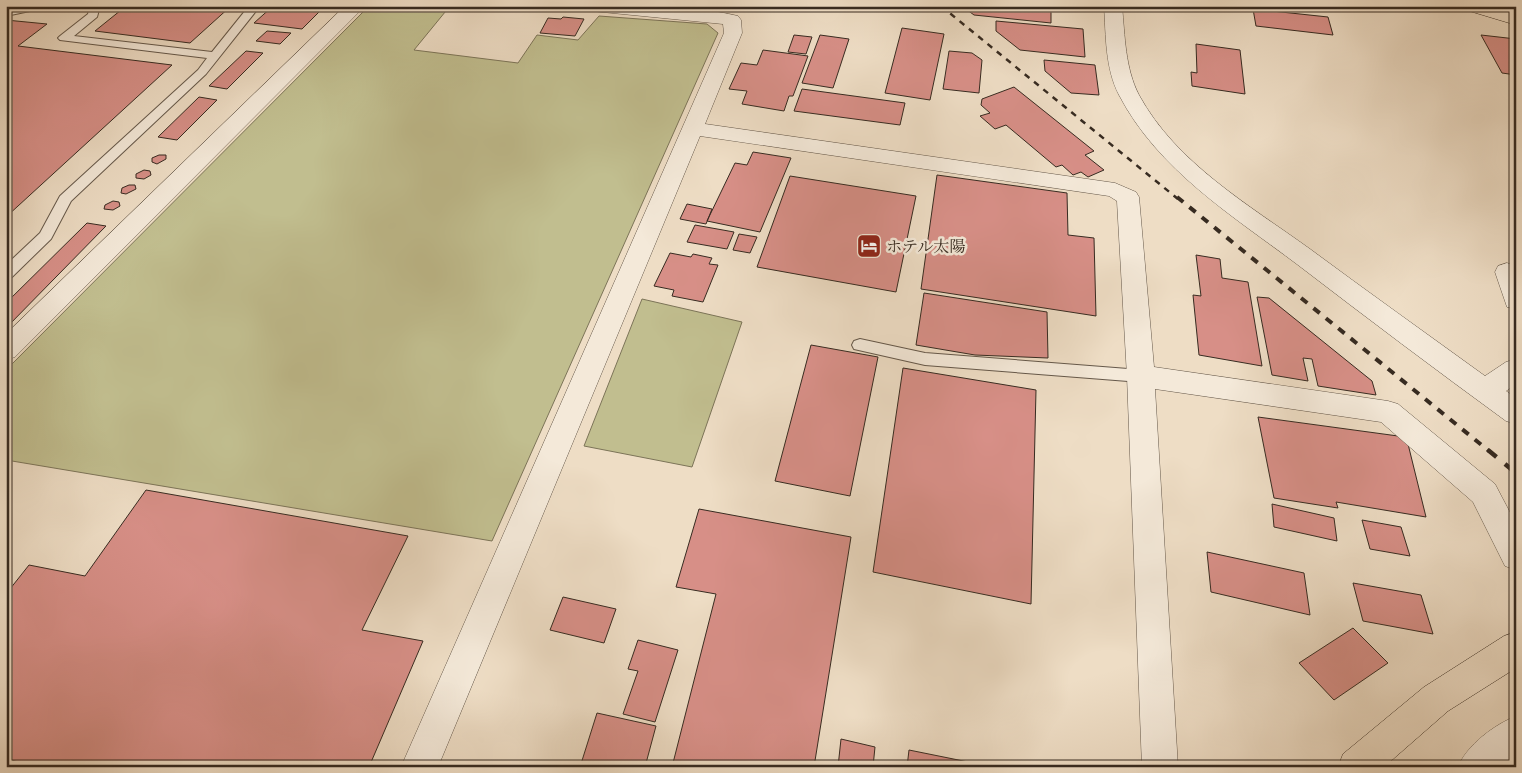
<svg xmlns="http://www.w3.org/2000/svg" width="1522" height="773" font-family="'Libre Bodoni','Noto Serif JP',serif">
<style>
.green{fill:#c1be8f;stroke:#7c7458}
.building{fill:#d78f87;stroke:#372b21}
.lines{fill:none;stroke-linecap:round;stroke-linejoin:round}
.service-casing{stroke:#65584a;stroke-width:2}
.minor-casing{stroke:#65584a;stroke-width:1}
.primary-casing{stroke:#372b21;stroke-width:1}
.trunk-casing{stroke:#372b21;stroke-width:1}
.service{fill:#f4e9d9;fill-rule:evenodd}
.minor{fill:#f4e9d9;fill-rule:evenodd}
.primary{fill:#eeddc5;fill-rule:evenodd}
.trunk{fill:#eeddc5;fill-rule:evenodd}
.rail-far2{stroke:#372b21;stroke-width:2.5;stroke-dasharray:6 6;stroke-linecap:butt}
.rail-far1{stroke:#372b21;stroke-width:4;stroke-dasharray:8 8;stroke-linecap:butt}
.rail{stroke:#372b21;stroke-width:4.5;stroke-dasharray:11 11;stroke-linecap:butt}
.labels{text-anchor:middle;stroke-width:5;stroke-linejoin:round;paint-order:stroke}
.poi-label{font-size:16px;fill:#372b21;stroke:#f4e9d9;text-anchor:start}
</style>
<rect width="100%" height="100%" fill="#eeddc5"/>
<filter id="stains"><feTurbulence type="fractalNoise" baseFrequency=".004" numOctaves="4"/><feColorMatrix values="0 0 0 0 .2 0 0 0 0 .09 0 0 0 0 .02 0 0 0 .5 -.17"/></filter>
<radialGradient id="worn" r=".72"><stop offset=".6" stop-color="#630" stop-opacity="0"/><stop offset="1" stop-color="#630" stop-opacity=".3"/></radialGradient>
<path class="green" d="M369,6H450L414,50L518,63L537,35L578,40L599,16L707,24L718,33L492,541L6,460V370Z
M642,299L742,322L692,467L584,446Z"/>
<path class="building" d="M126,6H231L190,43L95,31Z
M273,6H325L302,29L254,23Z
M962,6H1051V23L974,15Z
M1253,9L1328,17L1333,35L1256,26Z
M563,17L584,19L575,36L540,33L548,18L561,19Z
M6,20L47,24L18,46L172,65L6,217Z
M996,21L1083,29L1085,57L1020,50L996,31Z
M902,28L944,34L930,100L885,93Z
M267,31L291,33L280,44L256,41Z
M794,35L812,37L806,54L788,52Z
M820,35L849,39L833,88L802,83Z
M1481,35L1516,39V75L1502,73Z
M1196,44L1240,50L1245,94L1192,86L1191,72L1197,73Z
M763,50L808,56L793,96H789L784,111L742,104L747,91L729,89L741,63L757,65Z
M246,51L263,53L227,89L209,86Z
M949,51L972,53L982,60L979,93L943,89Z
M1044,60L1095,65L1099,95L1071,93L1045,71Z
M1014,87L1094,151L1085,155L1104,170L1088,177L1081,172L1073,175L1062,165L1056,167L1006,125L995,129L980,116L990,113L981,105L982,99Z
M802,89L905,103L900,125L794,111Z
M199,97L217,100L177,140L158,137Z
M753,152L791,158L760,232L707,221L735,163L747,165Z
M159,155H166V159L157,164L152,162V158Z
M144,170L150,171L151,175L144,179L136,178V174Z
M937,175L1067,193L1068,235L1094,238L1096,316L921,289Z
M790,176L916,196L896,292L757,267Z
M129,185H135L136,189L126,194L121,193L122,188Z
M113,201L119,202L120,206L113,210L104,209L105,205Z
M687,204L712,209L706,224L680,219Z
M87,223L106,226L6,328V303Z
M695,225L734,232L727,249L687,242Z
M739,234L757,237L750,253L733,250Z
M670,253L691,257L693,254L712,258L709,264L718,265L703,302L672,296L674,290L654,286Z
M1196,255L1220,259L1222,278L1248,282L1262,366L1199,355L1193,295L1201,296Z
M924,293L1047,312L1048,358L975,355L916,345Z
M1257,297L1269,298L1372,381L1376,395L1318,386L1312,359L1303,358L1308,381L1272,375Z
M811,345L878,357L850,496L775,481Z
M903,368L1036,390L1031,604L873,572Z
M1258,417L1398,436L1408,444L1426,517L1336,502L1338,508L1274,498Z
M146,490L408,536L362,630L423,641L369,767H40L6,759V594L29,565L85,576Z
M1272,504L1334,518L1337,541L1274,527Z
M699,509L851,537L814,767H672L716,594L676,587Z
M1362,520L1401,527L1410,556L1370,549Z
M1207,552L1304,573L1310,615L1211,592Z
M1353,583L1421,595L1433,634L1363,621Z
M563,597L616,609L604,643L550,630Z
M1353,628L1388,663L1334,700L1299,663Z
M638,640L678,650L655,722L623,714L638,671L628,669Z
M597,713L656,726L645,767H580Z
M841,739L875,747L873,767H838Z
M909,750L993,767H907Z"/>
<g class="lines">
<defs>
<path id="service" d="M23,6H45L44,8L6,16V10Z
M90,6H100L97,17L74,36L212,52L249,6H260L206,74L71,201L51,239L11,278L6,279V265L40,233L60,196L198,70L207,58L60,40L58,38L60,36L88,14Z
M860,339L925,353L1141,370L1147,372L1149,376L1147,380L1141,382L925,365L854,349L852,345L854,341Z"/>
<path id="minor" d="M345,6H365L15,357L6,360V334Z
M583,6C634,6 688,4 738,16L741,20L742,33L705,124L1115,183L1136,192L1139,197L1154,367L1388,401L1398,404L1495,484L1516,524V570L1505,566L1473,502L1381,422L1155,389L1178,767H1142L1127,376L1117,201L1109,196L700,136L438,767H401L724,33L723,24L592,11L586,10Z
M1104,6H1122C1125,36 1125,68 1139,95C1176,163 1249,205 1310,249C1368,292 1427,334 1485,376L1506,362L1516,359V384L1506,391L1516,398V424L1506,421C1436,370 1367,318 1298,265C1233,216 1158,170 1119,95C1105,68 1106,36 1104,6Z
M1507,263L1516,266V309L1507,307L1495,272L1498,266Z
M1516,716V758L1505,767H1458C1467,745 1494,725 1516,716Z"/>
<path id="primary" d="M1516,632V668L1448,711L1384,767H1338L1343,754L1424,687L1504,636Z"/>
<path id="trunk" d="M1463,6H1491L1516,14V25L1466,10Z"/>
</defs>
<use href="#service" class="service-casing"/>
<use href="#minor" class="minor-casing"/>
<use href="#primary" class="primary-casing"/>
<use href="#trunk" class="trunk-casing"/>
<use href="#service" class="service"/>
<use href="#minor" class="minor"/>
<use href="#primary" class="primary"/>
<use href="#trunk" class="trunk"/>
<path class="rail-far2" d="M941,6L1178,199"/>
<path class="rail-far1" d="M1177,197L1489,451"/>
<path class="rail" d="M1488,450L1516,473"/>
</g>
<defs>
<symbol id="hotel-square" viewBox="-11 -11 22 22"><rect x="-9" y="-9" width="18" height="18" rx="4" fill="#8f2418" stroke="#f4e9d9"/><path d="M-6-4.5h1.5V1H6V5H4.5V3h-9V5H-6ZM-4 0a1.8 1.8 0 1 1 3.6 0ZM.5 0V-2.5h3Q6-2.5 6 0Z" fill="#fff"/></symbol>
</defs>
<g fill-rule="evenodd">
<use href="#hotel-square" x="855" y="232" width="28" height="28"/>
</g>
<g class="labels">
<g class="poi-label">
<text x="886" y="252">ホテル太陽</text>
</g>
</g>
<rect width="1522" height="773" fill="none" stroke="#eeddc5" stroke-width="25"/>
<rect x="8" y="8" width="1507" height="758" fill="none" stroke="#372b21" stroke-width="2.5"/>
<rect x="12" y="12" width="1497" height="748" fill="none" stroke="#372b21"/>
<rect width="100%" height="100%" filter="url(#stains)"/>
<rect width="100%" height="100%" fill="url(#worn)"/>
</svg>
